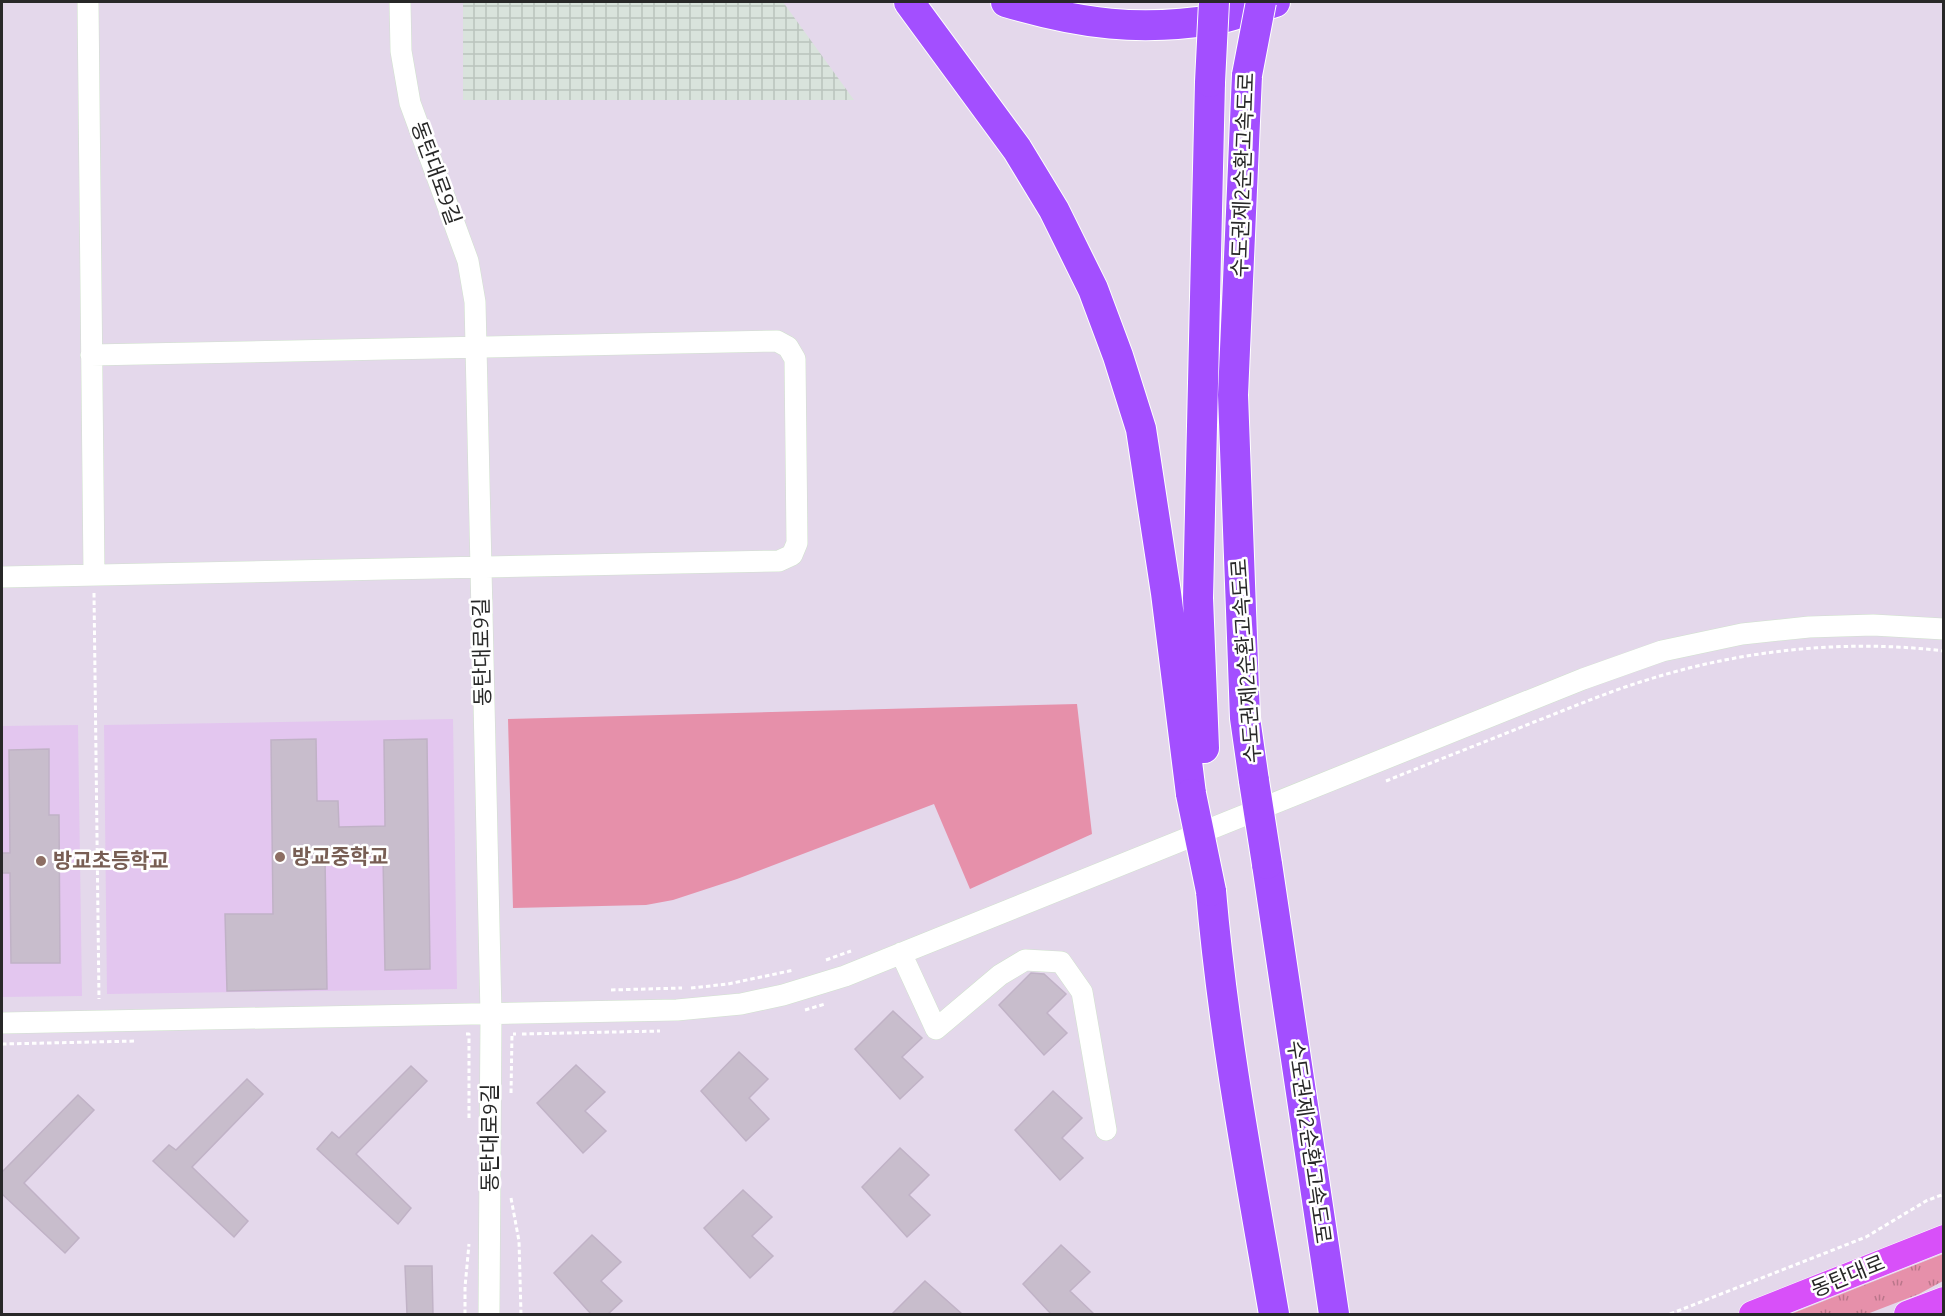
<svg xmlns="http://www.w3.org/2000/svg" width="1945" height="1316" font-family="Ubuntu,'Noto Sans KR',sans-serif">
<style>
.industrial{fill:url(#industrial-grid)}
.education{fill:#e3c6ef}
.grass{fill:url(#grass-tufts)}
.park{fill:#e690aa}
.building{fill:#c8bdcc;stroke:#c0b2c6;stroke-width:1.5}
.lines{fill:none;stroke-linecap:round;stroke-linejoin:round}
.minor-casing{stroke:#d0e2cd;stroke-width:22}
.major-casing{stroke:#fff;stroke-width:27}
.highway-casing{stroke:#fff;stroke-width:32}
.path{stroke:#fff;stroke-width:3;stroke-dasharray:4.5 3;stroke-linecap:butt}
.minor{stroke:#fff;stroke-width:21}
.major{stroke:#d850f9;stroke-width:26}
.highway{stroke:#a34fff;stroke-width:30}
.highway-bridge-casing{stroke:#fff;stroke-width:32;stroke-linecap:butt}
.highway-bridge{stroke:#a34fff;stroke-width:30}
.education-dot{fill:#8d6e63;stroke:#fff;stroke-width:2}
.labels{text-anchor:middle;stroke-width:5;stroke-linejoin:round;paint-order:stroke}
.street-label{font-size:21px;fill:#282828;stroke:#fff}
.education-label{font-size:21px;font-weight:bold;fill:#785e54;stroke:#fff;text-anchor:start}
</style>
<defs>
<pattern id="industrial-grid" width="8" height="8" patternUnits="userSpaceOnUse" patternTransform="scale(1.5)"><rect width="8" height="8" fill="#d9e3dc"/><path d="M0 4h8M4 0v8" fill="none" stroke="#bac3bd"/></pattern>
<pattern id="grass-tufts" width="24" height="20" patternUnits="userSpaceOnUse" patternTransform="scale(1.5)"><rect width="24" height="20" fill="#e690aa"/><path d="M3 7l-1-3M5 7V3M7 7l1-3M15 17l-1-3M17 17v-4M19 17l1-3" fill="none" stroke="#ba768a"/></pattern>
</defs>
<rect width="100%" height="100%" fill="#e4d8eb"/>
<path class="industrial" d="M463,2H783L854,100H463Z"/>
<path class="education" d="M453,719L457,989L107,994L104,725Z
M78,725L82,996L2,997V726Z"/>
<path class="grass" d="M1943,1254V1281L1919,1294L1867,1314H1791Z"/>
<path class="park" d="M1077,704L1092,834L970,889L934,804L737,879L673,900L646,905L513,908L508,719Z"/>
<path class="building" d="M316,739L317,801H338L339,827L385,826L384,740L427,739L430,969L385,970L383,856L325,857L327,989L227,991L225,914H273L271,740Z
M49,749V815H59L60,963H11L10,873H2V853H10L9,750Z
M1031,973L1044,974L1066,994L1047,1013L1067,1033L1044,1055L999,1005Z
M893,1011L922,1038L902,1057L923,1077L900,1099L855,1049Z
M739,1052L768,1079L749,1098L769,1119L746,1141L701,1091Z
M576,1065L605,1092L585,1111L606,1131L583,1153L537,1103Z
M411,1066L427,1081L356,1154L411,1208L398,1224L317,1149L332,1132L339,1138Z
M247,1079L263,1094L192,1167L248,1221L234,1237L153,1161L169,1145L176,1150Z
M1053,1091L1082,1118L1062,1138L1083,1158L1060,1180L1015,1130Z
M78,1095L94,1110L24,1183L79,1238L65,1253L2,1194V1172Z
M900,1148L929,1175L909,1195L930,1215L907,1237L862,1187Z
M743,1190L772,1217L752,1236L773,1256L750,1278L704,1228Z
M592,1235L621,1262L601,1281L622,1301L608,1314H591L554,1273Z
M1061,1245L1090,1272L1070,1291L1094,1314H1051L1023,1284Z
M405,1266H432L433,1314H407Z
M925,1281L962,1314H892Z"/>
<g class="lines">
<defs>
<path id="minor" d="M88,2L94,575
M400,2L401,51L410,103L468,261L475,302L491,1014L489,1314
M2,577L779,561L792,555L797,543L795,359L788,347L777,341L91,355
M901,953L936,1029L1000,975L1025,960L1061,962L1082,992L1106,1130
M2,1023L677,1010L741,1004L783,995L845,976L1583,679L1662,651L1742,634L1809,627L1873,625L1944,629"/>
<path id="major" d="M1752,1314L1944,1238
M1907,1314L1944,1300"/>
<path id="highway" d="M909,2L1017,149L1054,210L1093,289L1118,356L1141,429L1166,593L1191,794
M1006,2C1080,24 1140,32 1218,19C1237,15 1257,7 1275,2
M1247,75L1233,395L1245,718L1254,781
M1204,748L1198,598L1210,82
M1267,864L1334,1314
M1211,891C1223,1032 1250,1175 1274,1314"/>
</defs>
<use href="#minor" class="minor-casing"/>
<use href="#major" class="major-casing"/>
<use href="#highway" class="highway-casing"/>
<path class="path" d="M94,593L99,999
M1386,781C1435,761 1485,742 1534,722C1573,707 1610,691 1650,679C1743,650 1846,639 1944,651
M826,960L851,951
M691,988L728,984L794,970
M611,990L682,988
M805,1010L825,1004
M466,1034H469V1118
M522,1034L660,1031
M2,1044L136,1041
M511,1093L512,1034H516
M511,1198L519,1241L521,1314
M465,1314V1287L469,1244
M1670,1314L1866,1237L1926,1201L1944,1194"/>
<use href="#minor" class="minor"/>
<use href="#major" class="major"/>
<use href="#highway" class="highway"/>
<defs>
<path id="highway-bridge" d="M1247,75L1261,2
M1210,82L1214,2
M1254,781L1267,864
M1191,794L1211,891"/>
</defs>
<use href="#highway-bridge" class="highway-bridge-casing"/>
<use href="#highway-bridge" class="highway-bridge"/>
</g>
<g class="education-dot">
<circle cx="280" cy="857" r="6"/>
<circle cx="41" cy="861" r="6"/>
</g>
<g class="labels">
<g class="street-label">
<text transform="translate(436 173) rotate(70)" y="7">동탄대로9길</text>
<text transform="translate(1243 175) rotate(-88)" y="7">수도권제2순환고속도로</text>
<text transform="translate(482 652) rotate(-91)" y="7">동탄대로9길</text>
<text transform="translate(1246 661) rotate(-94)" y="7">수도권제2순환고속도로</text>
<text transform="translate(490 1138) rotate(-90)" y="7">동탄대로9길</text>
<text transform="translate(1309 1142) rotate(82)" y="7">수도권제2순환고속도로</text>
<text transform="translate(1848 1276) rotate(-22)" y="7">동탄대로</text>
</g>
<g class="education-label">
<text x="292" y="864">방교중학교</text>
<text x="53" y="868">방교초등학교</text>
</g>
</g>
<rect width="1945" height="1316" fill="none" stroke="#282828" stroke-width="6"/>
</svg>
